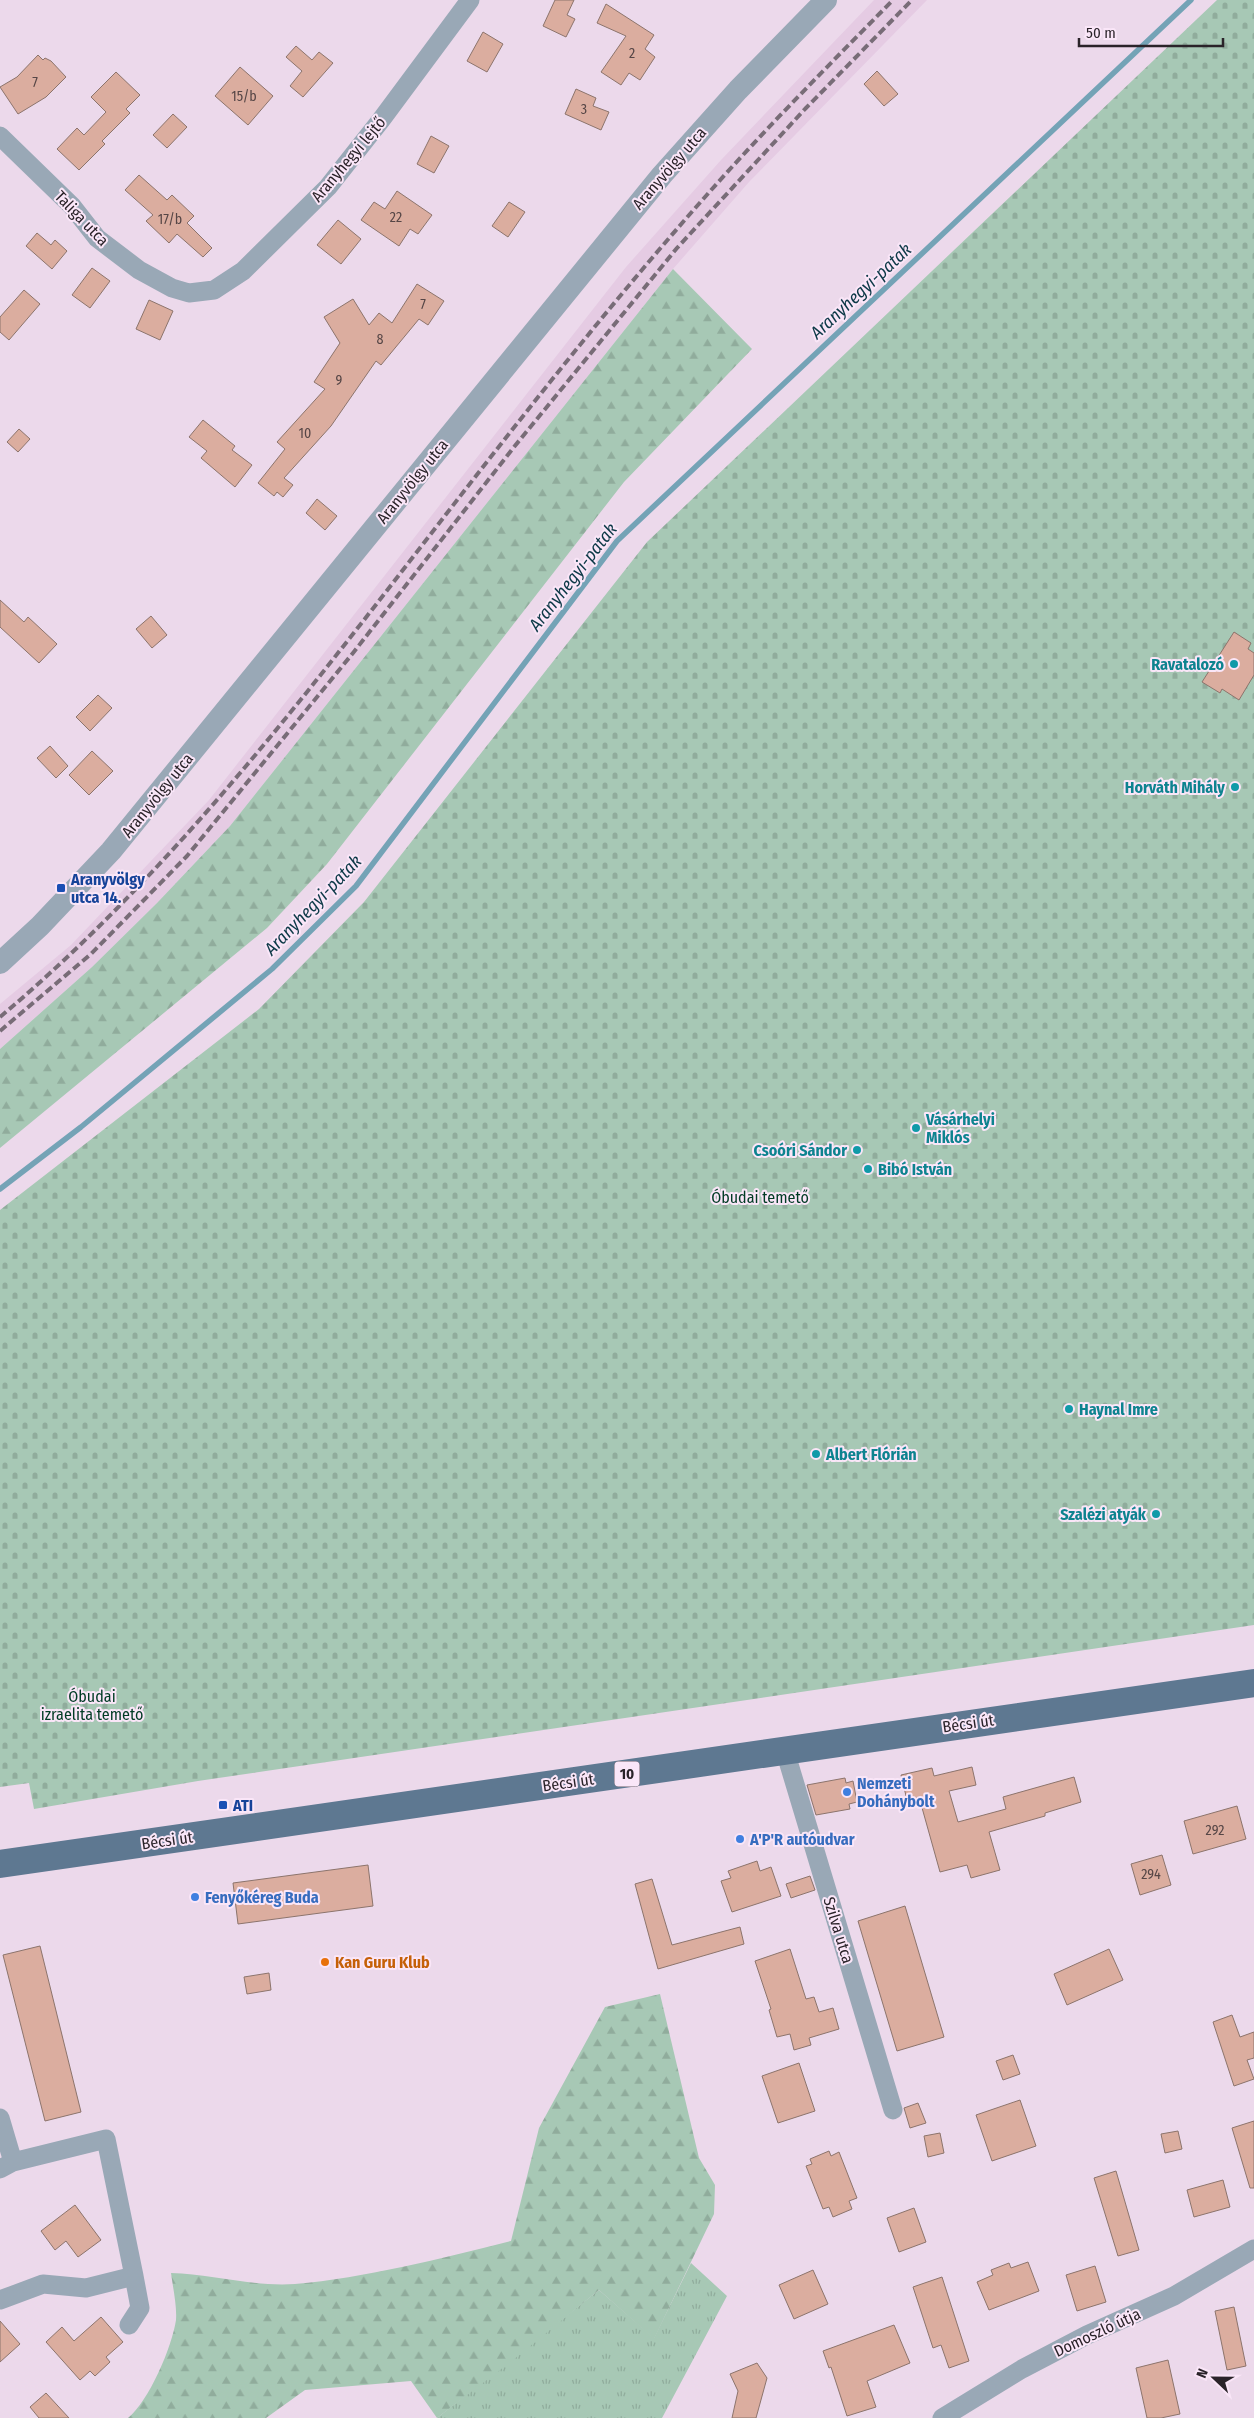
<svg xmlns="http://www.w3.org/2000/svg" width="1254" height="2418" font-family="'Fira Sans Condensed',sans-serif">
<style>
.built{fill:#e5cbe3}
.grass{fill:url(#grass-tufts)}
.forest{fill:url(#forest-firs)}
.cemetery{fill:url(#cemetery-stones)}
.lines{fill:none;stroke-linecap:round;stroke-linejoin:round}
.stream{stroke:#74a3b6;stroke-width:5.5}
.building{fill:#dbad9f;stroke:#8c746c}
.minor{stroke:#99a8b6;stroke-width:19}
.tertiary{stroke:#99a8b6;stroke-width:22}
.primary{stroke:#5e7891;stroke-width:28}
.rail{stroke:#786c77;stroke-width:4;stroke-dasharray:8 4;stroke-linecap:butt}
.culture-dot{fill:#0f9aa8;stroke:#fae6f8;stroke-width:2}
.transit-dot{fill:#1a4fb4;stroke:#fae6f8;stroke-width:2}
.shop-dot{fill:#3f7fe0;stroke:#fae6f8;stroke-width:2}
.food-dot{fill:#e8710a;stroke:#fae6f8;stroke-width:2}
.labels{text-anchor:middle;stroke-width:4;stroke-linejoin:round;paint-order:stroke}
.number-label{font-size:14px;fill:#564646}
.shield{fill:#fae6f8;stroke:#685e67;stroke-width:1}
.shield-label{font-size:15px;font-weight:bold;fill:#2a2329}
.street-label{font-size:16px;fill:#2a2329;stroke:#fae6f8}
.culture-label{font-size:16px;font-weight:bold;fill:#0d838f;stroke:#fae6f8;text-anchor:end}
.transit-label{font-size:16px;font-weight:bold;fill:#164399;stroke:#fae6f8;text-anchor:start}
.park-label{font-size:16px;fill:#003b24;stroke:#fae6f8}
.shop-label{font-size:16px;font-weight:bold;fill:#366cbe;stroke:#fae6f8;text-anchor:start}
.food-label{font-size:16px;font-weight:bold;fill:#c56008;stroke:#fae6f8;text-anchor:start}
.water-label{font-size:18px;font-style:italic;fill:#0d3947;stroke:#fae6f8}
</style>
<defs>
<pattern id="grass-tufts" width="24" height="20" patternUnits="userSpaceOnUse" patternTransform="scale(1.25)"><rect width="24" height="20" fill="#a7c8b5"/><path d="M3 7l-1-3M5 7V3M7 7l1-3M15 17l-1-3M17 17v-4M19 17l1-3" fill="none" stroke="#90ac9c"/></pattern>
<pattern id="forest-firs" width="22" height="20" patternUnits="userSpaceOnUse" patternTransform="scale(1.25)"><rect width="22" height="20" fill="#a7c8b5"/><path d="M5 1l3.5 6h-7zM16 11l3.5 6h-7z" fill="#90ac9c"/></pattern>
<pattern id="cemetery-stones" width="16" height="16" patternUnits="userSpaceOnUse" patternTransform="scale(1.25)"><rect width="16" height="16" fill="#a7c8b5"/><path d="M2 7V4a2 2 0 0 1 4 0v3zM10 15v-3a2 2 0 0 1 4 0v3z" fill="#90ac9c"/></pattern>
</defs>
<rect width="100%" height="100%" fill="#ecd9eb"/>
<path class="built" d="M874,0H927L749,182L673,269L230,826L157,903L92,967L0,1049V1004L71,945L209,800L626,267L721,160Z"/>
<path class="grass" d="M691,2263L727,2296L662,2418H437L599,2290L654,2338Z"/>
<path class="forest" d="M673,269L752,349L624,482L327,864L267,928L0,1148V1049L92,967L157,903L230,826Z
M660,1994L699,2158L715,2185L714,2214L654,2339L599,2290L513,2360L437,2418L411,2381L305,2390L266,2418H128C149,2401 172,2347 176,2320C177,2306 173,2288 171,2273C213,2274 253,2287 295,2284C365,2278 443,2258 511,2241L539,2128L605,2007Z"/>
<path class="cemetery" d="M1217,0H1254V1625L198,1781L34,1809L29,1783L0,1787V1210L259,1009L364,902L647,542Z"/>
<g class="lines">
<path class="stream" d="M0,1189L81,1127L272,969L356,886L617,541L1191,0"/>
</g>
<path class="building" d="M555,0H574L567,15L575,19L566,37L543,26Z
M606,4L654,35L645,49L655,57L640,80L629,73L621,85L601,72L626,36L597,23Z
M483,32L503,44L487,72L467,61Z
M296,46L312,60L319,52L333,63L303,97L290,86L302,71L286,57Z
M38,55L43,60L45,58L51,61L66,77L46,97L18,114L0,87L17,77Z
M240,67L273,96L248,125L215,96Z
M877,71L898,94L884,106L864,84Z
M116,72L140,95L126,109L130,113L102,141L105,144L79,170L57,149L77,128L84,135L106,112L91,97Z
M576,89L596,98L593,106L609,112L601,130L565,114Z
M173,114L187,127L167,148L153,135Z
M431,136L449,146L434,173L417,164Z
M139,175L167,200L172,195L194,216L187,223L212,248L203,257L177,234L169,243L146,221L153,215L125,190Z
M397,191L432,215L418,234L410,229L399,246L361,220L374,202L385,209Z
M509,202L525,212L508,237L492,226Z
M338,220L361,239L341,264L317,245Z
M37,233L51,245L55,240L67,251L52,269L26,246Z
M92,268L110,281L90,308L72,295Z
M417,284L444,301L428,325L419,319L381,365L376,361L331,426L284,478L293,485L283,497L277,492L274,496L258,483L285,449L277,442L325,389L314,382L340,343L324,317L353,299L369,325L379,313L392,323Z
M24,290L40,304L9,340L0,332V317Z
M149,300L173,311L160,340L136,329Z
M203,420L235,446L232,450L252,465L235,487L201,458L207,451L189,437Z
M19,429L30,439L18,452L7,442Z
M317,499L337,516L325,530L306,513Z
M0,600L24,622L28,617L57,644L39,663L0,627Z
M151,616L167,635L152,648L136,629Z
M1234,632L1251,643L1248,649L1254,653V675L1239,700L1222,689L1220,693L1202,682Z
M98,695L112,708L90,731L76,717Z
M50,746L68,766L56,778L37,758Z
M92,751L113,771L89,795L69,775Z
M972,1767L976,1785L949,1791L958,1822L1006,1809L1003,1797L1074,1777L1081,1802L1045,1813V1816L989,1832L1000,1870L971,1878L967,1865L940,1872L919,1797L907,1800L901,1775L932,1768L934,1776Z
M845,1778L846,1783L853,1781L857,1802L849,1804L850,1809L816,1815L807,1785Z
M1237,1806L1246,1839L1193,1854L1184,1821Z
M1162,1855L1171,1885L1140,1895L1131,1864Z
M757,1861L760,1871L771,1867L781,1896L732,1912L721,1881L731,1878L728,1871Z
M368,1865L373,1906L238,1924L233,1883Z
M810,1876L815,1890L791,1898L786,1884Z
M652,1879L672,1945L740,1927L744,1944L658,1969L635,1884Z
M905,1906L944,2037L897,2051L858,1921Z
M40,1946L81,2112L45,2121L3,1955Z
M790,1949L806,1999L814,1997L819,2012L833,2008L839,2029L809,2038L811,2045L794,2050L790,2034L777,2037L769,2010L771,2009L755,1961Z
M1109,1949L1123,1980L1067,2005L1054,1974Z
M269,1973L271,1990L247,1994L244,1977Z
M1232,2015L1240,2037L1254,2032V2058L1247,2060L1254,2079L1234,2086L1213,2022Z
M1013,2055L1020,2074L1003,2080L996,2061Z
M799,2063L815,2111L778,2123L762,2076Z
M1020,2100L1036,2146L992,2161L976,2115Z
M918,2103L926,2123L910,2128L904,2108Z
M1254,2121V2188H1250L1232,2128Z
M1178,2131L1182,2149L1165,2153L1161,2134Z
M940,2133L944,2153L928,2157L924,2136Z
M829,2151L831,2156L839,2152L857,2198L849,2201L852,2209L833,2217L829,2207L823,2209L806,2166L812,2164L810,2159Z
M1116,2171L1139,2250L1118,2256L1094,2178Z
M1223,2180L1230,2207L1194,2217L1187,2190Z
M75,2205L101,2240L78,2257L66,2241L55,2250L41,2231Z
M914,2208L926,2242L899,2252L887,2218Z
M1028,2262L1039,2291L989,2310L977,2282L993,2275L991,2270L1009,2263L1011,2268Z
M1095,2266L1106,2302L1077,2311L1066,2275Z
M813,2270L828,2304L794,2319L779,2285Z
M942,2277L969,2361L949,2368L941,2345L933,2348L913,2287Z
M1234,2307L1246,2366L1227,2370L1215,2311Z
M101,2317L123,2342L106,2357L110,2362L95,2376L90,2371L80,2380L46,2342L62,2327L74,2341Z
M0,2321L20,2344L0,2362Z
M894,2325L910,2363L867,2381L876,2407L847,2416L831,2367L829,2368L823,2351Z
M1168,2360L1180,2414L1161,2418H1147L1136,2368Z
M757,2363L767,2378L756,2418H732L738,2391L730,2374Z
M46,2393L69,2418H39L30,2407Z"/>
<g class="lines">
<path class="minor" d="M0,136L72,206L97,238L139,270L172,288L189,293L214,290L243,271L328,187L381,120L470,0
M785,1751L893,2110
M0,2118L13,2162
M0,2169L13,2162L106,2139L134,2276L86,2288L43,2284L0,2300
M129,2325L140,2308L134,2276
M942,2418L1022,2369L1087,2335L1174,2296L1254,2249"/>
<path class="tertiary" d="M0,963L40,926L111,851L662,175L738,90L826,0"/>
<path class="primary" d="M0,1864L1254,1683"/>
<path class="rail" d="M0,1017C195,853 344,643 501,444C567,360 634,277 705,197C765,129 829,65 893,0
M0,1031L91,954L187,856L353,653L514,447L677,248L805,109L912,0"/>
</g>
<g class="culture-dot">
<circle cx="1234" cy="664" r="5"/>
<circle cx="1235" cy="787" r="5"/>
<circle cx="916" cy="1128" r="5"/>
<circle cx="857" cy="1150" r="5"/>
<circle cx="868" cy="1169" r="5"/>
<circle cx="1069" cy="1409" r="5"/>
<circle cx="816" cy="1454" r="5"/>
<circle cx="1156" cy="1514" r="5"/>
</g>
<g class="transit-dot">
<rect x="56" y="883" width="10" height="10" rx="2.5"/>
<rect x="218" y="1800" width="10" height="10" rx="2.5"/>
</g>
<g class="shop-dot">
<circle cx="847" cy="1792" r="5"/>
<circle cx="740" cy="1839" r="5"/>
<circle cx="195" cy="1897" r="5"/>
</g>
<circle class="food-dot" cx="325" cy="1962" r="5"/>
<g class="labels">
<g class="number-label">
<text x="632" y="58">2</text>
<text x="35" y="87">7</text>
<text x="244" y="101">15/b</text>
<text x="584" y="114">3</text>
<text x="396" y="222">22</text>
<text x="170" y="224">17/b</text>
<text x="423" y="309">7</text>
<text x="380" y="344">8</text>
<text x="339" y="385">9</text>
<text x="305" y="438">10</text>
<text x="1215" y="1835">292</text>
<text x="1151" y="1879">294</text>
</g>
<rect class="shield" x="614.5" y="1761.5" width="25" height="25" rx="4"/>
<g class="shield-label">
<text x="627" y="1779">10</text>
</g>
<g class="street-label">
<text transform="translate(348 159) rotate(-50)" y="6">Aranyhegyi lejtő</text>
<text transform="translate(669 168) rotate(-49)" y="6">Aranyvölgy utca</text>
<text transform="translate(82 218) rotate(46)" y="6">Taliga utca</text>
<text transform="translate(412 481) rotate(-51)" y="6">Aranyvölgy utca</text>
<text transform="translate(157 795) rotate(-51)" y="6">Aranyvölgy utca</text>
<text transform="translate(968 1723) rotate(-8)" y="6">Bécsi út</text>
<text transform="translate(568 1782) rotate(-8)" y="6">Bécsi út</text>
<text transform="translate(167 1840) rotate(-8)" y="6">Bécsi út</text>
<text transform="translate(839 1930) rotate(73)" y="6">Szilva utca</text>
<text transform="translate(1097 2332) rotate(-25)" y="6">Domoszló útja</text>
</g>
<g class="culture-label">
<text x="1224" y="670">Ravatalozó</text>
<text x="1225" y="793">Horváth Mihály</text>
<text x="926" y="1125" text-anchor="start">Vásárhelyi<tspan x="926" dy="18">Miklós</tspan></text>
<text x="847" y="1156">Csoóri Sándor</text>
<text x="878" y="1175" text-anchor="start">Bibó István</text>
<text x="1079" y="1415" text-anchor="start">Haynal Imre</text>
<text x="826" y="1460" text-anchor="start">Albert Flórián</text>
<text x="1146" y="1520">Szalézi atyák</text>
</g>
<g class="transit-label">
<text x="71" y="885">Aranyvölgy<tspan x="71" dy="18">utca 14.</tspan></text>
<text x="233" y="1811">ATI</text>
</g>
<g class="park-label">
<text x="760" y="1203">Óbudai temető</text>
<text x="92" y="1702">Óbudai<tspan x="92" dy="18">izraelita temető</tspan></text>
</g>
<g class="shop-label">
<text x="857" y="1789">Nemzeti<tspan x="857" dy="18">Dohánybolt</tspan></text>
<text x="750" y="1845">A'P'R autóudvar</text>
<text x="205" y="1903">Fenyőkéreg Buda</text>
</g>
<g class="food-label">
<text x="335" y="1968">Kan Guru Klub</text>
</g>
<g class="water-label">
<text transform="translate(861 291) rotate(-43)" y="6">Aranyhegyi-patak</text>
<text transform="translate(573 577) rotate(-52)" y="6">Aranyhegyi-patak</text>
<text transform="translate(313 905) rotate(-46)" y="6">Aranyhegyi-patak</text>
</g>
</g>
<g transform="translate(1214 2378) rotate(292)" stroke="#fae6f8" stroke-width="4" paint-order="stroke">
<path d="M0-4L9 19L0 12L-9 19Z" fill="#2a2329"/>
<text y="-8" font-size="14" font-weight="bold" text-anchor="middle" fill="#2a2329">N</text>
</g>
<path d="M1079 38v8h144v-8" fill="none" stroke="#2a2329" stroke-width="2.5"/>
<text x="1086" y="38" font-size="15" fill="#2a2329" stroke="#fae6f8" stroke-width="4" paint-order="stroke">50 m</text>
</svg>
